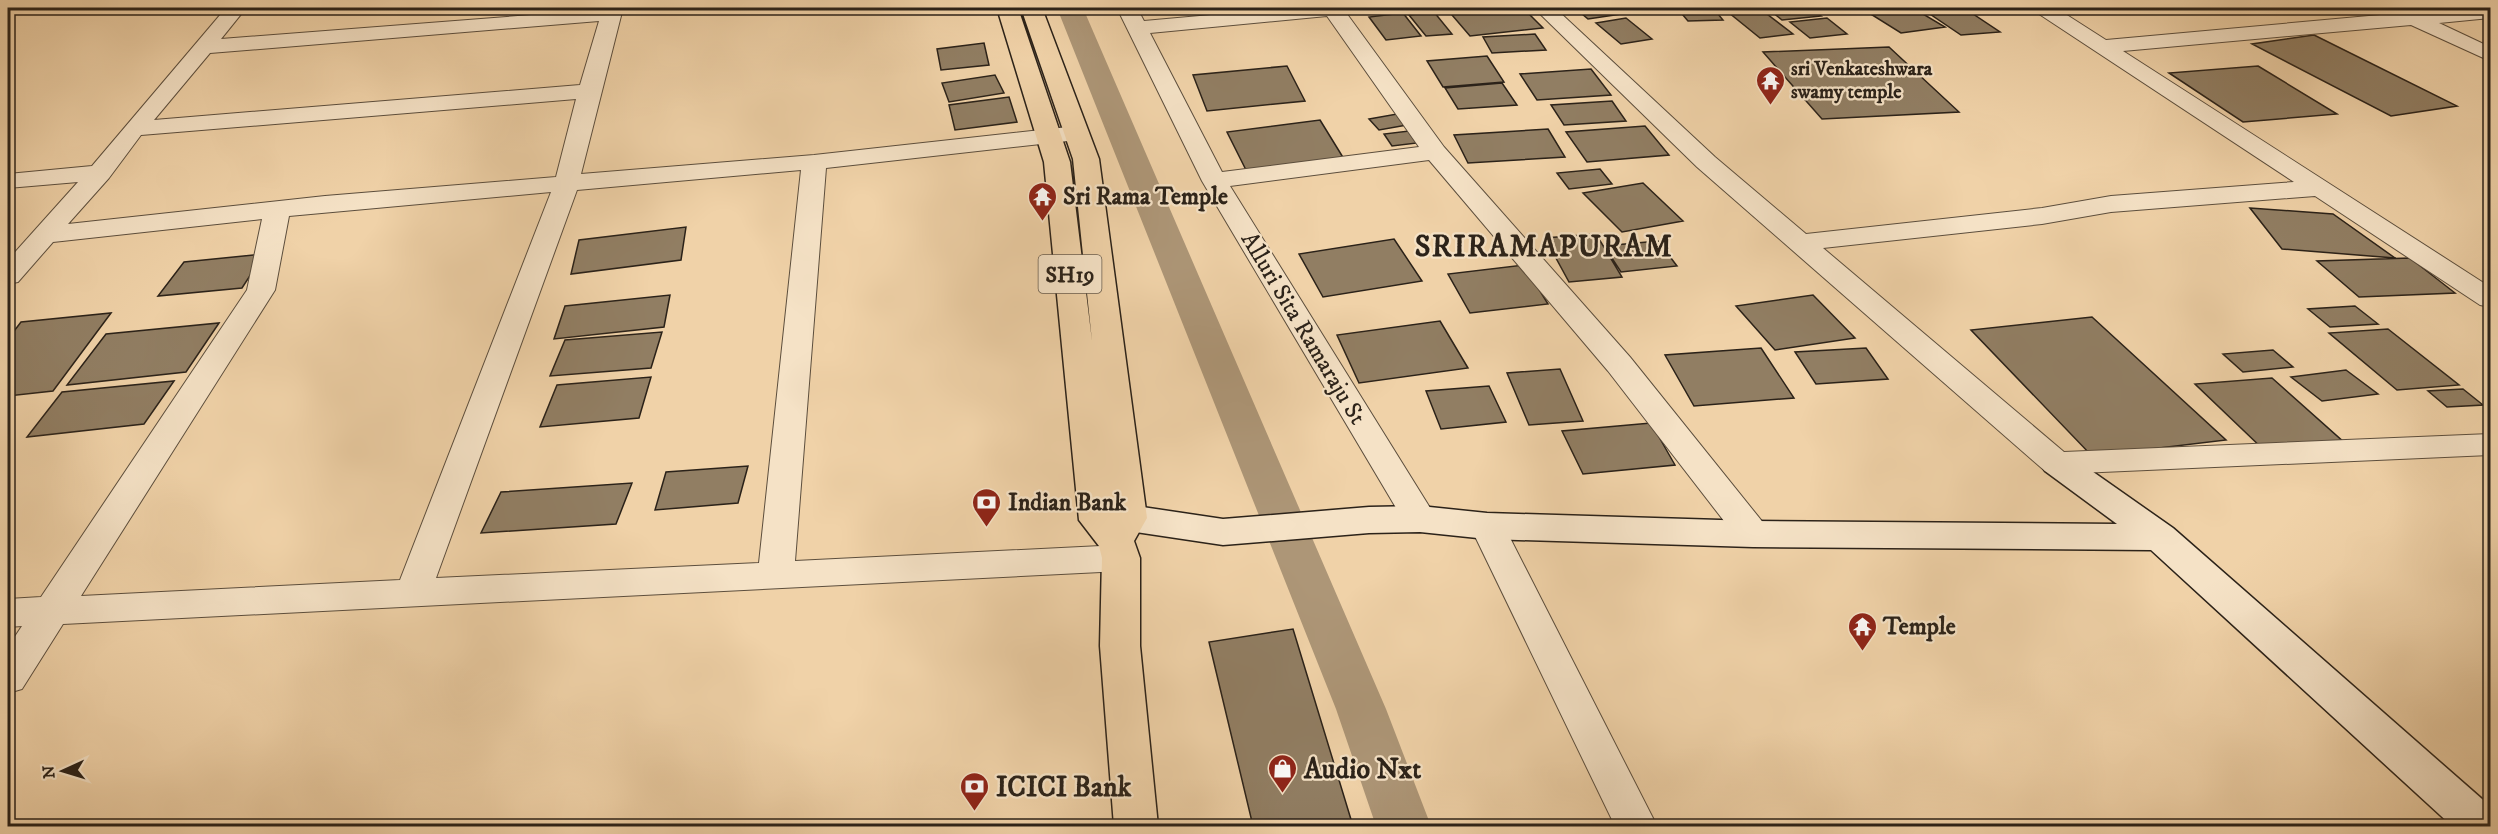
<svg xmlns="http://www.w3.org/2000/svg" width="2498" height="834" font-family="'IM FELL DW Pica',serif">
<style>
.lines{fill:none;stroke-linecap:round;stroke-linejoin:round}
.canal{fill:#ad9677;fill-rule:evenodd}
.building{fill:#917e63;stroke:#2b2219;stroke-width:1.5}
.street-casing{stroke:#5c4e3d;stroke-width:2}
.secondary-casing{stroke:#2b2219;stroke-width:3}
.primary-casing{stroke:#2b2219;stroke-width:3}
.street{fill:#f5e2c6;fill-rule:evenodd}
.secondary{fill:#f5e2c6;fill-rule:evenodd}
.primary{fill:#f0d2a8;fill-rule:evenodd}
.labels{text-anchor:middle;stroke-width:4.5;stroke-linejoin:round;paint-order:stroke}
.far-poi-label{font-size:20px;font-weight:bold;fill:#2b2219;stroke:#f5e2c6;text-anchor:start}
.shield{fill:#f5e2c6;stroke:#685c4d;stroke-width:1.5}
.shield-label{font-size:22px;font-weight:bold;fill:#2b2219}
.poi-label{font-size:24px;font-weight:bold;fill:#2b2219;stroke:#f5e2c6;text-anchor:start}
.street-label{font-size:24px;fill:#2b2219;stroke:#f5e2c6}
.near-poi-label{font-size:28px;font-weight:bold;fill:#2b2219;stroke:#f5e2c6;text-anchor:start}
.district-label{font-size:30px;font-weight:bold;letter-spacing:1.5px;fill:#2b2219;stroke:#f5e2c6}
</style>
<rect width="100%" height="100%" fill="#f0d2a8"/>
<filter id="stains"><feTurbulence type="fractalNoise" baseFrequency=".00333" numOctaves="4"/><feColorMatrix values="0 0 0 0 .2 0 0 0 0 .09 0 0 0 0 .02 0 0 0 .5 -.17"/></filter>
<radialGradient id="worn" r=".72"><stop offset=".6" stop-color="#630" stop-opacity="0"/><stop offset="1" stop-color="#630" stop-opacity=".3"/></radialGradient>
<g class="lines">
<path class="canal" d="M1057,8H1083L1386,709L1431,826H1376L1336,709Z"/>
</g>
<path class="building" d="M1446,8H1523L1543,28L1470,36Z
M1575,8H1621L1628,13L1588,19Z
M1677,8H1713L1723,20L1688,21Z
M1723,8H1759L1793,34L1760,38Z
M1767,8H1809L1821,16L1782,20Z
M1861,8H1913L1945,27L1901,33Z
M1921,8H1964L2000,32L1961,35Z
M1434,12L1452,34L1426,36L1409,15Z
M1403,13L1421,36L1386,40L1369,17Z
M1626,18L1652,39L1621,44L1596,23Z
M1827,18L1847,34L1810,38L1790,22Z
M1535,34L1546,50L1492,53L1483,37Z
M2314,35L2457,106L2391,116L2252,44Z
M984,43L989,65L941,70L937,49Z
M1889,47L1959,112L1822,119L1763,52Z
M1487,56L1504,82L1443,87L1427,61Z
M1287,66L1305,101L1207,111L1193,75Z
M2258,66L2337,114L2243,122L2169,73Z
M1591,69L1611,95L1537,100L1520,74Z
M995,75L1004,93L949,102L942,83Z
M1502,83L1517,105L1458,109L1445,88Z
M1009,97L1017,122L955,130L949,105Z
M1612,101L1626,121L1564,125L1551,105Z
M1397,114L1407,125L1379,130L1369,119Z
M1320,120L1344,159L1247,172L1227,132Z
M1645,126L1669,155L1587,162L1566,132Z
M1548,129L1565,157L1468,163L1454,135Z
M1409,131L1417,143L1392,146L1384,134Z
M1600,169L1612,184L1569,189L1557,173Z
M1643,183L1683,221L1622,232L1583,193Z
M2250,208L2333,214L2395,258L2282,249Z
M686,227L681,260L571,274L579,240Z
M1596,234L1622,277L1569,282L1545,238Z
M1394,239L1422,281L1323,297L1299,254Z
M1658,241L1677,266L1621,272L1604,246Z
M264,254L242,288L158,296L184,262Z
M2410,258L2455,293L2359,297L2317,261Z
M1524,265L1548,304L1470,313L1448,274Z
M670,295L664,327L554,339L565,306Z
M1813,295L1855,338L1775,350L1736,306Z
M2355,306L2378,324L2330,327L2308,309Z
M111,313L53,391L8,396V339L21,322Z
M2092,317L2226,440L2092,456L1971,330Z
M1440,321L1468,368L1359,383L1337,335Z
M219,323L186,372L67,385L106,334Z
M2388,329L2459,385L2397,390L2329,333Z
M662,332L651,368L550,376L565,340Z
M1761,348L1794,398L1694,406L1665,355Z
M1866,348L1888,379L1816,384L1795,352Z
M2273,350L2293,367L2243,372L2223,354Z
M1560,369L1583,421L1529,425L1507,373Z
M2346,370L2378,394L2322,401L2291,377Z
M651,377L639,418L540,427L557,385Z
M2272,378L2346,444L2265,451L2195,384Z
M174,381L144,424L27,437L62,392Z
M1489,386L1506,422L1441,429L1426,391Z
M2463,389L2483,405L2447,407L2428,391Z
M1651,423L1675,465L1583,474L1562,431Z
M748,466L738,503L655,510L666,472Z
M632,483L616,524L481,533L501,492Z
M1293,629L1353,826H1253L1209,642Z"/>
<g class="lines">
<defs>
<path id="street" d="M226,8H246L221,39L623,8L581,174L814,155L1077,126L1085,128L1089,133L1085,138L1077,140L826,168L795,561L1121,545L1134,549L1139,558L1134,567L1121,571L63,624L22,689L8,693V647L22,626L8,627V599L41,597L247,290L262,219L53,242L18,282L8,284V260L78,182L8,188V174L92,166ZM599,21L580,85L154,120L210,53ZM576,99L556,177L325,196L68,224L109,178L141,135ZM801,170L759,563L436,578L577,190ZM551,192L400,580L81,596L275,290L289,216Z
M1117,8H1137L1144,21L1288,8H1356L1353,12L1347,14L1444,147L1630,357L1765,525L1770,534L1765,543L1753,546L1741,543L1608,371L1429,160L1230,186L1437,519L1432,528L1420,531L1408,528L1202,181ZM1327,16L1419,147L1222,172L1150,33Z
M1534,8H1555L1715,157L1806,234L2042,208L2111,196L2294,182L2036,12L2033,8H2056L2106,40L2413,12L2490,8V18L2439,23L2490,47V61L2411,25L2123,51L2490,287V307L2480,305L2315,196L2111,212L2042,224L1823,248L2064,452L2490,434V455L2057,474L2045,471L1697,167Z
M1487,514L1499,517L1504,526L1657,826H1615L1470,526L1475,517Z"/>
<path id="secondary" d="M2057,452L2069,455L2173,528L2490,806V826H2452L2151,550L1753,547L1487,539L1420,532L1369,533L1223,545L1129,531L1102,533L1089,529L1084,520L1089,511L1102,507L1129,505L1223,519L1369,507L1420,506L1487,513L1753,521L2117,524L2045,471L2040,463L2045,455Z"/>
<path id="primary" d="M997,8H1018L1070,162L1092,341L1073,159L1021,8H1042L1099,159L1147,518L1134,541L1140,558V646L1158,826H1114L1100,646L1102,558L1099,546L1079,520L1044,162Z"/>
</defs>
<use href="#street" class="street-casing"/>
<use href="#secondary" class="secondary-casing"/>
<use href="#primary" class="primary-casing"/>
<use href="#street" class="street"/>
<use href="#secondary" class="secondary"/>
<use href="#primary" class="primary"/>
</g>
<defs>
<symbol id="temple-pin" viewBox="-11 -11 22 30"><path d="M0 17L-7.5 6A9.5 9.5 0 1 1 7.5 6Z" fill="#8f2418" stroke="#f5e2c6"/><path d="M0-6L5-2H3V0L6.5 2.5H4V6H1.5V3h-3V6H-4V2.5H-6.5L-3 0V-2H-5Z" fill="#fff"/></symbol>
<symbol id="bank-pin" viewBox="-11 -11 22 30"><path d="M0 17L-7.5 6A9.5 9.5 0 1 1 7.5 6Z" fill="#8f2418" stroke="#f5e2c6"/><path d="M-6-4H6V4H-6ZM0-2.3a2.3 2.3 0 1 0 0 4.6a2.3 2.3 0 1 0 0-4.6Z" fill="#fff"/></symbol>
<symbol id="shop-pin" viewBox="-11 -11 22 30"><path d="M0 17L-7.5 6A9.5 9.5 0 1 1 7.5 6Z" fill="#8f2418" stroke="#f5e2c6"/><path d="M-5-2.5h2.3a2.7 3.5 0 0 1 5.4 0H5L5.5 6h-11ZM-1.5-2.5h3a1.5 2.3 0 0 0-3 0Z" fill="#fff"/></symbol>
</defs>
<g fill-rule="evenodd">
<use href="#temple-pin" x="1754" y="64" width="33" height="45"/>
<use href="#temple-pin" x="1026" y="180" width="33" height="45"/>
<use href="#bank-pin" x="970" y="486" width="33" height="45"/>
<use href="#temple-pin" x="1846" y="610" width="33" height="45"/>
<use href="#shop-pin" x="1266" y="752" width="33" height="45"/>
<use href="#bank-pin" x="958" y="770" width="33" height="45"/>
</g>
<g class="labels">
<g class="far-poi-label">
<text x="1791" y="75">sri Venkateshwara<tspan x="1791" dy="23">swamy temple</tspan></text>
</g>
<rect class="shield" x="1038.5" y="255" width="63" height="38" rx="4.5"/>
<g class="shield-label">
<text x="1070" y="282">SH19</text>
</g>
<g class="poi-label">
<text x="1063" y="204">Sri Rama Temple</text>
<text x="1008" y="510">Indian Bank</text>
<text x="1883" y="634">Temple</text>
</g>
<g class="street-label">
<text transform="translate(1304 328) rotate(59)" y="8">Alluri Sita Ramaraju St</text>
</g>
<g class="near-poi-label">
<text x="1304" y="778">Audio Nxt</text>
<text x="996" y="796">ICICI Bank</text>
</g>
<g class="district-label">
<text x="1544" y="256">SRIRAMAPURAM</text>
</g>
</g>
<rect width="2498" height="834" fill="none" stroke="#f0d2a8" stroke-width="30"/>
<rect x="9" y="9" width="2480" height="816" fill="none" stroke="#2b2219" stroke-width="3"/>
<rect x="15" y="15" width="2468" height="804" fill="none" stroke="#2b2219" stroke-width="1.5"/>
<g transform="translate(63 771) rotate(266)" stroke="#f5e2c6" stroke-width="4.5" paint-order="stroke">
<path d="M0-4.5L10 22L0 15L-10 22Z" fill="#2b2219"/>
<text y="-9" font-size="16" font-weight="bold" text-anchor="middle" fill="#2b2219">N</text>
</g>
<rect width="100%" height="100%" filter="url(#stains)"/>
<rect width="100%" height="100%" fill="url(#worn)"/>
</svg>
